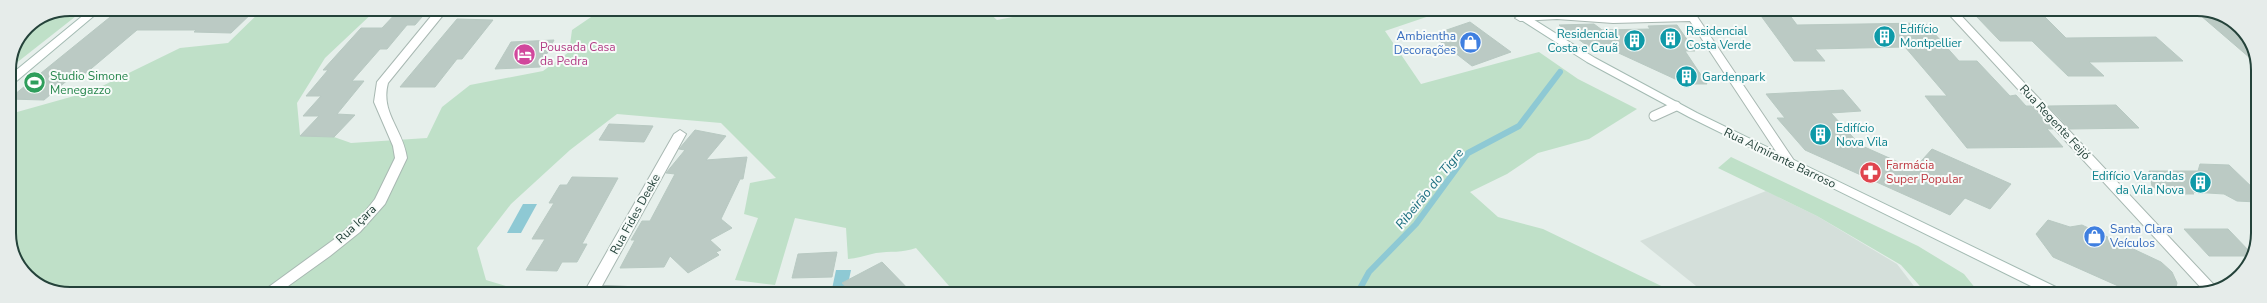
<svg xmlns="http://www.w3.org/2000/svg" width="2267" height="303" font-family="'Nunito Sans',sans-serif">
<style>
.built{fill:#d4dfda}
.green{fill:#bfe0c8}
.water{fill:#8ec9d4}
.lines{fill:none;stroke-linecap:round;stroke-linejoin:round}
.stream{stroke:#8ec9d4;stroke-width:6}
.building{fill:#bbcac4;stroke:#b8c9c2}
.lane-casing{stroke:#a8b8b2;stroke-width:11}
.street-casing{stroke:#a8b8b2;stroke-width:2}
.secondary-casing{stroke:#a4bbb3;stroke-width:2}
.lane{stroke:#fff;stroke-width:9}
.street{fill:#fff;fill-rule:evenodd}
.secondary{fill:#fff;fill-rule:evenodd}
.labels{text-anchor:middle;stroke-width:4;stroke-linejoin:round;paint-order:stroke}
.culture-label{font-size:12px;fill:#0d838f;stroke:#f7fbf9;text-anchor:start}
.shop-label{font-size:12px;fill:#366cbe;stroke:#f7fbf9;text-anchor:end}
.hotel-label{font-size:12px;fill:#b23c85;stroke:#f7fbf9;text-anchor:start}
.leisure-label{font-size:12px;fill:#27864d;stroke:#f7fbf9;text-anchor:start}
.street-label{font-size:12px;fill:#24423a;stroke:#f7fbf9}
.health-label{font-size:12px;fill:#be3a42;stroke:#f7fbf9;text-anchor:start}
.water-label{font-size:13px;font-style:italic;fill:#1c6f80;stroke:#f7fbf9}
.rim{fill:none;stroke:#24423a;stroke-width:2}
</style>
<rect width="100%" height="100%" fill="#e6efeb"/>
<path class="built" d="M1766,191L1817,216L1897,264L1920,294H1706L1640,241Z"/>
<path class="green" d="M70,9H85L10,68L27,27Z
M263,9H377L325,58L297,103L300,135L334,137L351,143L427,138L442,107L470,85L543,71L569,52L572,30L594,15L612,9H985L997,20L1029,14L1028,9H1441L1444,11L1385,31L1421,84L1539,52L1578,79L1637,109L1589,139L1538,153L1507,174L1470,192L1498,217L1543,229L1678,294H956L916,248C903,253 890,251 876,253C867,255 858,258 848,259L846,228L795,218L775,285L735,280L758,218L744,214L750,183L776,178L721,123L617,114L570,150L511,204L477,248L486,280L532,294H62L30,279L11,248L10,114L92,91L180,48L228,43Z
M1731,157L1918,246L1964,274L1980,294H1927L1901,265L1817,216L1718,168Z"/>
<path class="water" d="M523,204H537L521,233H507Z
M836,270H851L847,289H832Z"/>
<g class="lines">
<path class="stream" d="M1357,294L1369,272L1416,224L1468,153L1519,126L1560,72"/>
</g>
<path class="building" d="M120,9H256L231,33L194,32L196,30H137L86,73H76L44,100L9,99Z
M400,9H429L415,25H407L387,49H380L352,81H364L337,114L355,115L334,137L300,136L319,116H303L321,96H306L328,70H323L361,28H382Z
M1756,9H1785L1797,25L1925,23L1959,61H1977L2010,96L2016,95L2026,106H2031L2053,129H2047L2063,147L1967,148L1925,96H1947L1905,47L1815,49L1825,61H1794Z
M2193,9L2205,10L2237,24L2257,58V64Z
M2043,15L2066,38L2156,37L2183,61L2089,62L2104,76H2068L2032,41H2000L1976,16Z
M457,19L493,20L462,59H457L435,87H400Z
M1470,22L1511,52L1472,66L1432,35Z
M1594,24L1602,30L1650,29L1648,26L1677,25L1695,51H1685L1707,84H1686L1599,44L1589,47L1559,25Z
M554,40L540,67L495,69L511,42Z
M1843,90L1861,111L1831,113L1860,145L1914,169L1932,149L2011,184L1990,209L1965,198L1950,215L1805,150L1777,118H1785L1766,94Z
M2116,105L2139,128L2070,129L2048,106Z
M609,124L653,126L644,142L599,140Z
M695,130L726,136L706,160L747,157L743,179H740L721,219L732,228L710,240L721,250L716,252L719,255L688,273L670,256L664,267L620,268L635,240H631L642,221H650L675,174L666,173L685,150L679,149Z
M2200,164L2229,165L2257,192V202L2237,201L2224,194L2192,192L2194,194H2164L2152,186L2149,171H2198Z
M572,177L618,178L582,244H587L577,262H562L557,271L526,270L545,239H532L554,203H549L560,185H567Z
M2048,220L2070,227L2082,225L2161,262L2172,272L2177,283L2175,291L2170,294L2134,293L2053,257L2036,234Z
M2184,229H2228L2251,253L2249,256H2209Z
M837,252L832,277L792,278L798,254Z
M882,262L913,294H852L842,283Z"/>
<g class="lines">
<defs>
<path id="lane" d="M1654,116L1676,106"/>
<path id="street" d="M437,9H448L388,83C380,113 403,129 407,158L385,204L360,232L330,256L277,294H259L336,238L363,214L375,199L395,158L393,146L374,102L377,82Z
M563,9H573L571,13H563Z
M1682,9H1692L1795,162L1793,165H1785L1690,21L1613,23L1557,19L1520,21L1515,18L1520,15L1557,13L1613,17L1686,15Z
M1944,9H1955L2216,287L2204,291Z
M680,130L686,134L602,286L679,289L684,291L686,294H583L674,134Z"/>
<path id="secondary" d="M91,9H102L13,84L9,85V76Z
M1504,9H1517L1595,58L1697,113L2064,291L2066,294H2047L1689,117L1587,62Z"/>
</defs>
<use href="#lane" class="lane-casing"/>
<use href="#street" class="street-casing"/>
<use href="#secondary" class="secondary-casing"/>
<use href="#lane" class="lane"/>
<use href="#street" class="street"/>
<use href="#secondary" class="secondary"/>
</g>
<defs>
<symbol id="building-disc" viewBox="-11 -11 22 22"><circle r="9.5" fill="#0f9aa8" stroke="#f7fbf9"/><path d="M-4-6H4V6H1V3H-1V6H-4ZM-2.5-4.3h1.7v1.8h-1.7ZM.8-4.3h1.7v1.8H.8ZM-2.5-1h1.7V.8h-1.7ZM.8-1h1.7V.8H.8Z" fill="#fff"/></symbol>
<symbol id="shop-disc" viewBox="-11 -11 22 22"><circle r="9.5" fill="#3f7fe0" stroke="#f7fbf9"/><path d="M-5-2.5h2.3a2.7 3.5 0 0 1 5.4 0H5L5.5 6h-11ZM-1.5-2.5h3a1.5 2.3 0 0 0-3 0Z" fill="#fff"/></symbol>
<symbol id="hotel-disc" viewBox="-11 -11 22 22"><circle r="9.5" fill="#d1479c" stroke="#f7fbf9"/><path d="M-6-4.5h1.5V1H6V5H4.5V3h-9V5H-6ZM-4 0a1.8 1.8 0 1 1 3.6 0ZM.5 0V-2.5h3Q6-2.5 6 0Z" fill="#fff"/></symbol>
<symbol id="stadium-disc" viewBox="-11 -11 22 22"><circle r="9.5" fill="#2e9e5b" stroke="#f7fbf9"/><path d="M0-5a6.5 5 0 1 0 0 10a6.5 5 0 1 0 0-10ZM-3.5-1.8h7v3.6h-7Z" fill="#fff"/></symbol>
<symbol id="pharmacy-disc" viewBox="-11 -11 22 22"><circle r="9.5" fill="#e0444e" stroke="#f7fbf9"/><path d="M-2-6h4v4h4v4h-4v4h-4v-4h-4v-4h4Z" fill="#fff"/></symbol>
</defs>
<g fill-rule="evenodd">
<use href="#building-disc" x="1872" y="24" width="25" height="25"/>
<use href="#building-disc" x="1658" y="26" width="25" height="25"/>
<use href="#building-disc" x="1622" y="28" width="25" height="25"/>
<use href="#shop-disc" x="1458" y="30" width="25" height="25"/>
<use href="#hotel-disc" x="512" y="42" width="25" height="25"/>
<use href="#building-disc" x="1674" y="64" width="25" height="25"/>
<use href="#stadium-disc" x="22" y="70" width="25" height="25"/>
<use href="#building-disc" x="1808" y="122" width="25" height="25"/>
<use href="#pharmacy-disc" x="1858" y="160" width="25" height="25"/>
<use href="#building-disc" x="2188" y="170" width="25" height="25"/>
<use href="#shop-disc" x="2082" y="224" width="25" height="25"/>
</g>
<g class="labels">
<g class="culture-label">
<text x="1900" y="33">Edifício<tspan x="1900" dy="14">Montpellier</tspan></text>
<text x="1686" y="35">Residencial<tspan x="1686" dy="14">Costa Verde</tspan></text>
<text x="1618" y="38" text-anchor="end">Residencial<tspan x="1618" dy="14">Costa e Cauã</tspan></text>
<text x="1702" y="81">Gardenpark</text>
<text x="1836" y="132">Edifício<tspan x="1836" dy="14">Nova Vila</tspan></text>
<text x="2184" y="180" text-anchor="end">Edifício Varandas<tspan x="2184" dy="14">da Vila Nova</tspan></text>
</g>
<g class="shop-label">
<text x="1456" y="40">Ambientha<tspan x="1456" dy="14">Decorações</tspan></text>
<text x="2110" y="233" text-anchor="start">Santa Clara<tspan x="2110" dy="14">Veículos</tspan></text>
</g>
<g class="hotel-label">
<text x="540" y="51">Pousada Casa<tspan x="540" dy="14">da Pedra</tspan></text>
</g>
<g class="leisure-label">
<text x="50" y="80">Studio Simone<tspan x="50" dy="14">Menegazzo</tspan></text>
</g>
<g class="street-label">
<text transform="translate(2055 122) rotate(47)" y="4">Rua Regente Feijó</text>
<text transform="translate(1780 158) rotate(26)" y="4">Rua Almirante Barroso</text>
<text transform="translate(635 214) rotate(-61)" y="4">Rua Fides Deeke</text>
<text transform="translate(356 224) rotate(-43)" y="4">Rua Içara</text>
</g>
<g class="health-label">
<text x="1886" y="169">Farmácia<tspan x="1886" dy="14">Super Popular</tspan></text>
</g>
<g class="water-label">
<text transform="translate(1429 188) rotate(-51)" y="5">Ribeirão do Tigre</text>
</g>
</g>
<path d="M0 0H2267V303H0ZM70 16H2197A54 54 0 0 1 2251 70V233A54 54 0 0 1 2197 287H70A54 54 0 0 1 16 233V70A54 54 0 0 1 70 16Z" fill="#e6ecea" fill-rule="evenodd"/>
<path class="rim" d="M70 16H2197A54 54 0 0 1 2251 70V233A54 54 0 0 1 2197 287H70A54 54 0 0 1 16 233V70A54 54 0 0 1 70 16Z"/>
</svg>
